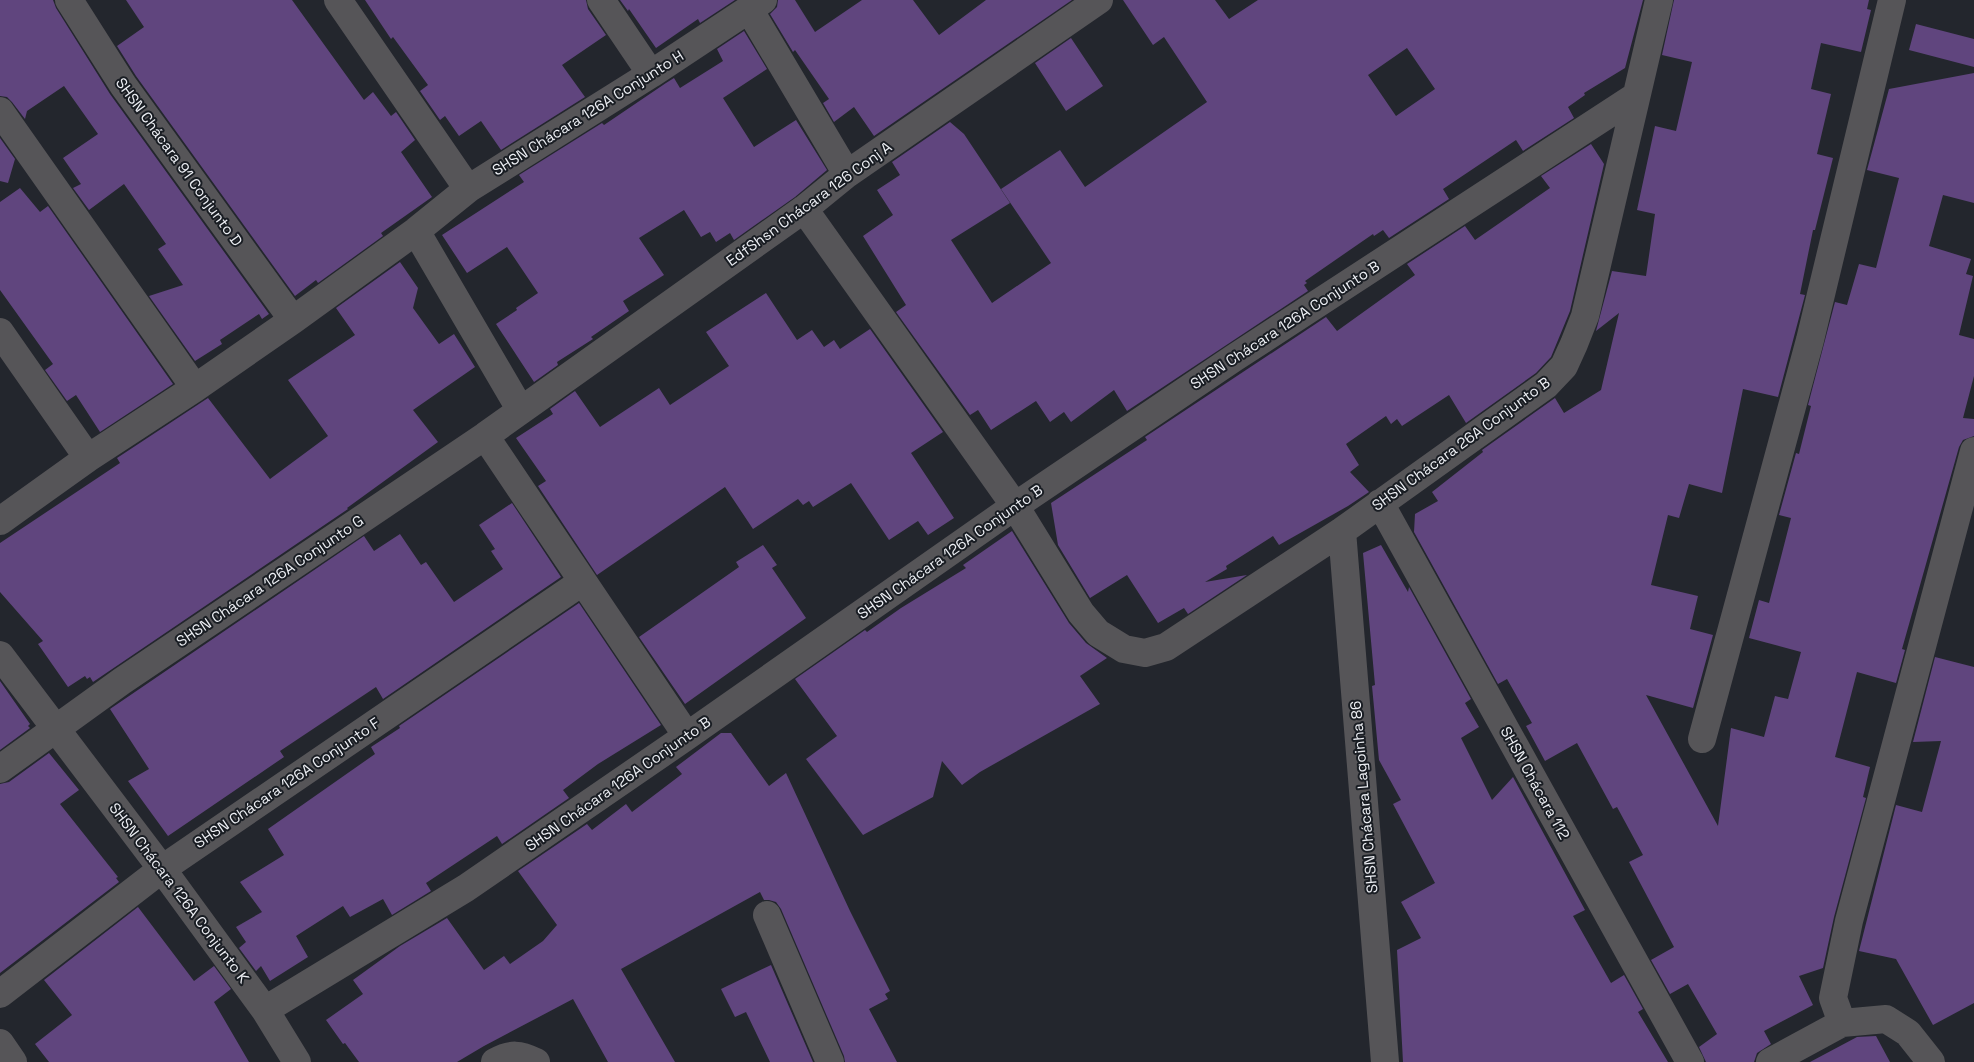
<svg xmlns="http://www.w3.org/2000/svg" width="1974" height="1062" font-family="'Space Grotesk',sans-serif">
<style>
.building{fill:#60457e;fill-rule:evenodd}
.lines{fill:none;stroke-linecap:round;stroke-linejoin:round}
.minor{stroke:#565558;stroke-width:28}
.labels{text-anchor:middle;stroke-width:4;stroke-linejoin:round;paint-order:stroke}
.street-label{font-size:15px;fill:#edeff4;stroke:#191d23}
</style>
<rect width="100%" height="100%" fill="#23262d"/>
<path class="building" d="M0,0H53L56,8L110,94L269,314L262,319L259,314L220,340L222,344L195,361L149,296L183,285L158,249L166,244L124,184L89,210L73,188L81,184L63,158L98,134L64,86L27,111L25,119L12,102L7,97L0,96Z
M126,0H292L364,100L373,92L391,116L396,112L415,140L401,152L432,197L381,233L383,236L318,283L316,280L295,296L136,76L117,46L144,27Z
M365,0H586L588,9L606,35L562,65L585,97L501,150L481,121L459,136L445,116L440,120L420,91L428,85L393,37L391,39Z
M620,0H735L700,23L698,19L656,48L629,9L628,11Z
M778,0H795L815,32L862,0H913L939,35L986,0H1072L874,136L854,107L834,122L823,103L829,99L795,50L793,52L770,14L777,7Z
M1123,0H1215L1229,19L1258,0H1643L1625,68L1584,93L1585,95L1568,107L1574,118L1523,151L1516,140L1443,189L1449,199L1389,238L1383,230L1374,236L1373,234L1305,281L1307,283L1304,285L1308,291L1127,411L1114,390L1071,422L1064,412L1050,422L1036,401L991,430L978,410L970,415L896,312L906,305L863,236L893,215L877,190L900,175L892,162L950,122L964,134L1010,203L951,240L992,303L1051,263L1001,189L1060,150L1085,187L1207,102L1164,37L1153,45ZM1407,48L1435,89L1396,116L1368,75Z
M1674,0H1869L1867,9L1871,10L1861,52L1821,43L1811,89L1831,94L1817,154L1833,158L1815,230H1813L1800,294L1805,295L1778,397L1743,389L1722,493L1689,484L1679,518L1668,515L1651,585L1698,596L1690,629L1713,635L1693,708L1646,695L1718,826L1731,728L1764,737L1775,696L1788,699L1801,652L1749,638L1759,600L1769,603L1781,557L1791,518L1779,515L1796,453L1799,454L1811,406L1808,405L1835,302L1847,305L1859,264L1876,268L1899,178L1867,170L1889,89L1974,73V203L1943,195L1929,246L1971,259L1966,274L1973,276L1959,335L1974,339V376L1963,418L1974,419V436L1963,440L1959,447L1902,649L1905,650L1896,683L1857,672L1835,757L1870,767L1863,797L1866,798L1834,917L1823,968L1799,976L1813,1005L1764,1031L1771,1044L1757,1053L1754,1062H1706L1699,1047L1717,1034L1688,984L1670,994L1651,960L1674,947L1629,862L1643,855L1617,807L1613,809L1577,743L1545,761L1526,726L1532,723L1507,679L1498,684L1414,532L1415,514L1438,501L1432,492L1483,452L1482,450L1555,398L1564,413L1601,390L1619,313L1596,331L1612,271L1646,276L1655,214L1637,210L1655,126L1676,131L1692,62L1662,55Z
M1916,24L1974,39V67L1909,50Z
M744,31L767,69L723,98L754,147L796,120L827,170L795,197L734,240L730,233L716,242L710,232L701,237L684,210L639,238L664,275L623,301L629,311L591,337L593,339L557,362L558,365L534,382L496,324L517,310L516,308L538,293L507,247L467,273L442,235L524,182L519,175L602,123L604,125L666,83L674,78L680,88L723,61L717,49Z
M1071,38L1103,86L1066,111L1035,63Z
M0,138L15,159L8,183L0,181Z
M1591,144L1604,164L1570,311L1551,357L1536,373L1466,423L1449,395L1402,426L1397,419L1391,424L1386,416L1346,444L1359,465L1350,472L1369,492L1348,506L1279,545L1273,536L1226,566L1227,569L1205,582L1247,575L1188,614L1184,608L1158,623L1127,575L1090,598L1058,545L1051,503L1147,440L1145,437L1326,317L1337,331L1415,275L1407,264L1465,226L1475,240L1550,188L1541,176Z
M20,188L40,212L48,206L173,384L100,432L76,395L67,401L45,370L53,364L0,290V202Z
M400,262L418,288L413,308L439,344L454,334L475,367L413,410L438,442L347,508L348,509L93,682L90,677L87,679L85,676L68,687L38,644L43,641L0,592V543L120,463L117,458L208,398L270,479L328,436L288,380L355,335L336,308Z
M766,293L797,340L812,330L824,347L834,340L840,349L870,329L943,432L911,453L954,518L928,535L918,521L889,540L851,483L813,507L809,501L803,505L798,499L753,529L725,487L597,575L538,486L546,481L516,438L553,414L550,409L575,391L600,427L659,388L670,405L729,366L706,332Z
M512,503L561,577L383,699L376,687L280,751L284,757L168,836L128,781L149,769L110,709L364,536L374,551L400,534L421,565L426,562L454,602L503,569L491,551L495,549L479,525Z
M1012,531L1069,623L1086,643L1107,658L1080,676L1100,704L980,772L962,785L942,761L933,797L863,835L806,759L837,736L795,679L865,630L867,632L901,608L966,568L963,565Z
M763,545L777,565L772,568L806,618L685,704L639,637L739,567L736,562Z
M1381,545L1408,592L1409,587L1471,699L1465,703L1479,727L1461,738L1492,800L1513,777L1585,910L1573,916L1611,983L1624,975L1643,1009L1638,1012L1668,1062H1403L1397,950L1421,938L1401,902L1435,883L1393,804L1401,800L1379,760L1372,686L1375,685L1363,553Z
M579,603L661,725L598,764L563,790L569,798L502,844L497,836L426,883L431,891L392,915L383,899L350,917L343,906L296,936L308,957L270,981L261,966L256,971L239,948L246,942L236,927L262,912L240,882L284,855L268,829L375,754L371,747L400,728L399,726Z
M1935,657L1974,667V1003L1933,1025L1896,959L1859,951L1896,805L1922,812L1941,741L1913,742Z
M0,681L30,724L28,726L30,728L0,750Z
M721,733H731L769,786L786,773L850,911L890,991L885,994L888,999L869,1009L897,1062H845L844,1056L781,909L776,902L769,900H764L760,892L621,969L675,1062H608L573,999L484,1046L457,1062H359L345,1043L343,1044L326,1020L363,994L353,980L400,946L447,918L484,970L504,956L510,964L543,941L557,925L518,871L587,824L592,830L626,804L632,812L682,774L676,767Z
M49,753L79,790L60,804L118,877L116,878L119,882L0,973V784L9,782Z
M138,907L194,981L214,966L231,989L214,1002L249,1062H49L35,1044L72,1015L44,980Z
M771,965L813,1062H770L746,1012L735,1017L721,989Z
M1876,1036L1890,1062H1810L1857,1037Z"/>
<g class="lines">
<path class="minor" d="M69,0L123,85L293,320
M338,0L468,189
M601,0L651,74
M749,9L847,174
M0,111L195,388
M804,209L1015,506L1081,613L1098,633L1124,649L1145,653L1166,647L1342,531L1546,385L1564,366L1574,344L1585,316L1659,0
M416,231L520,409
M0,332L88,458
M485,436L687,736
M1380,503L1690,1062
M0,521L88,458L195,388L293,320L416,231L468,189L651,74L763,0
M1342,531L1385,1062
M0,655L162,869L265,1010L297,1062
M1702,739L1810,340L1892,0
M0,769L122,681L485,436L804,209L847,174L1099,0
M767,915L830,1062
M0,994L162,869L582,582
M265,1010L466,888L687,736L1015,506L1234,358L1636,96
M1842,1023L1833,998L1849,921L1974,451
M0,1043L13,1062
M495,1062C511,1053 520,1054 536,1062
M1770,1062L1842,1023L1886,1019L1908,1033L1931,1062"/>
</g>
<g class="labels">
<g class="street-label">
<text transform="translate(588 113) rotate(-32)" y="5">SHSN Chácara 126A Conjunto H</text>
<text transform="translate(179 162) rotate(54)" y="5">SHSN Chácara 91 Conjunto D</text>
<text transform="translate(809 204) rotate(-36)" y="5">EdfShsn Chácara 126 Conj A</text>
<text transform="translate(1285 325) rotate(-33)" y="5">SHSN Chácara 126A Conjunto B</text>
<text transform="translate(1461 444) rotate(-36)" y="5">SHSN Chácara 26A Conjunto B</text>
<text transform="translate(950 552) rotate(-35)" y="5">SHSN Chácara 126A Conjunto B</text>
<text transform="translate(270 581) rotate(-34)" y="5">SHSN Chácara 126A Conjunto G</text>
<text transform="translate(287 783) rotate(-34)" y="5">SHSN Chácara 126A Conjunto F</text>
<text transform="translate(1535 783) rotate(61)" y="5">SHSN Chácara 112</text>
<text transform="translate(618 784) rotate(-35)" y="5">SHSN Chácara 126A Conjunto B</text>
<text transform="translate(1364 797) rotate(-95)" y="5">SHSN Chácara Lagoinha 86</text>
<text transform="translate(179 893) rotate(53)" y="5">SHSN Chácara 126A Conjunto K</text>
</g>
</g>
</svg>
